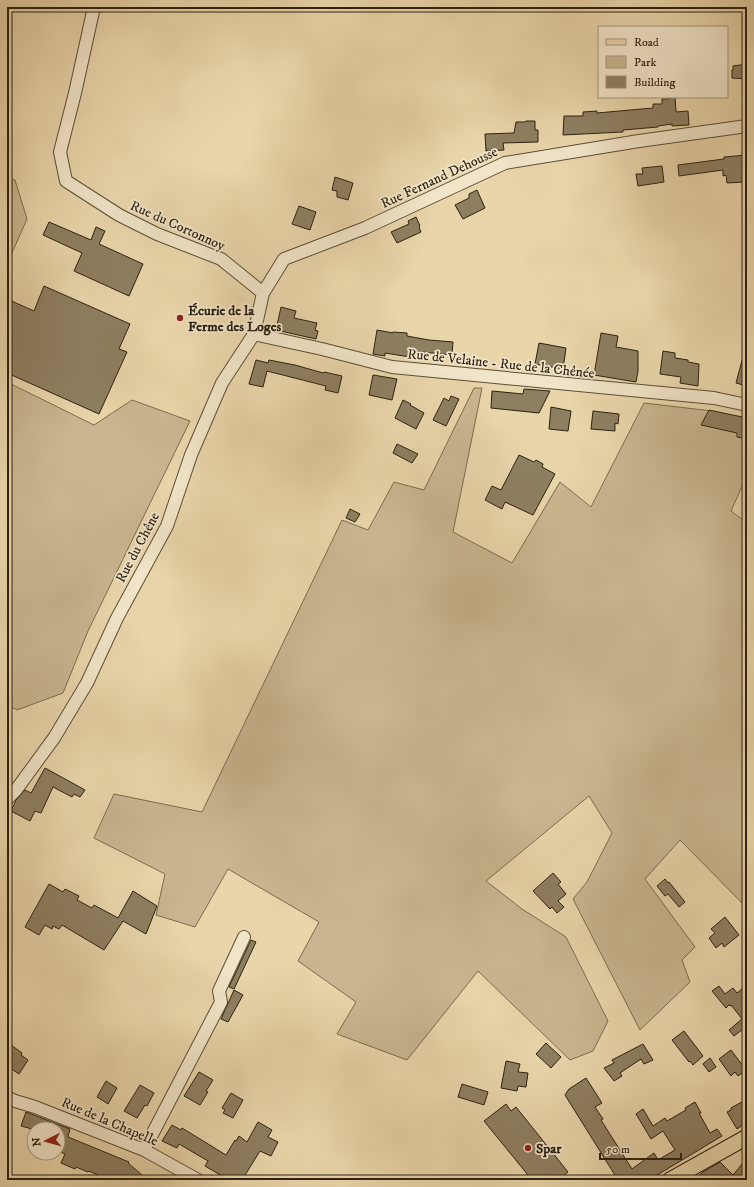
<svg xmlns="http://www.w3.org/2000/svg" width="754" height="1187" font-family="'IM FELL DW Pica',serif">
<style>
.green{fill:#c9b690;stroke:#7a6c51}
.building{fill:#8e7f61;stroke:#2c2112}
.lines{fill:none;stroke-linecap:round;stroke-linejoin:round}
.minor-casing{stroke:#5b4e38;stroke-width:14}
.major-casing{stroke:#2c2112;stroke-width:17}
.minor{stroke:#f1e4c8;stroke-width:12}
.major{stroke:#e9d5aa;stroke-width:15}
.poi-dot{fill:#8f2418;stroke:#f1e4c8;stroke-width:1.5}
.labels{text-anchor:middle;stroke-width:3.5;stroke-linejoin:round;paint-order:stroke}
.street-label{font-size:14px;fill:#2c2112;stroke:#f1e4c8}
.poi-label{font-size:14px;font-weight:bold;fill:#2c2112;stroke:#f1e4c8;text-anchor:start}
</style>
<rect width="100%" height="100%" fill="#e9d5aa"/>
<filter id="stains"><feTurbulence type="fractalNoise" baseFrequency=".005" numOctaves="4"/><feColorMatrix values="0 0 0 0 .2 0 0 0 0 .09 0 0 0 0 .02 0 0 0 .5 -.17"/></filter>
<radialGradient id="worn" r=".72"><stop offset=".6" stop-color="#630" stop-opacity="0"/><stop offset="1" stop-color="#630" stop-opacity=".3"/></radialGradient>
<path class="green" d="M7,177L15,180L27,219L7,264Z
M7,382L94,425L132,400L190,421L88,631L63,693L17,710L7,705Z
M474,388H482L453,532L512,563L560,482L591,507L644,403L712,411L747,420V475L731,511L747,523V908L680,840L645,879L695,947L682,960L690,982L640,1030L573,899L587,882L612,833L589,796L486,881L522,909L566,937L608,1021L593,1051L570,1060L478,971L407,1060L337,1034L356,1002L298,961L319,922L228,869L195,927L156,915L165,874L94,838L114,794L202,812L342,520L368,530L394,482L424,490Z"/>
<path class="building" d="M747,64V79L732,78V70H733V66Z
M673,97H675L676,112L688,111L689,125L672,126V124L658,126V127L623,130V132L563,135L564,116H583V112L597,111V113L653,108V104H662V99H668Z
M526,121H535V130H538V142L503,143L504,150L486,151L485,134L514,133L516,122H525Z
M747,155V179H744V182L727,183L726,175L723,176V170L679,176L678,165L724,159V157Z
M662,166L664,182L638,186L636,174H643L642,168Z
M335,177L353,183L348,200L337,197V191L332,190Z
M477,190L485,208L463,219L455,205L469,198V194Z
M299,206L316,212L310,230L292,224Z
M416,217L420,226L419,227L421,232L397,243L391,232L409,224L408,221Z
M49,222L91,240L96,227L105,231L99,244L143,264L129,296L74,271L82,253L43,235Z
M44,286L130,324L119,349L127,352L99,414L7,373V299L34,311Z
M281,307L296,311L294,318L317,323L315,330L318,331L316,339L276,330Z
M377,330L393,333V332L407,333V336L429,340L453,342L452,355L412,351L410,357L385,353V356L373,354Z
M601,333L618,336L616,347L638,351V371L636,382L594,375Z
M539,343L566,348L563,369L535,364Z
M663,351L675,353V358L688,360V362L699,364L698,386L680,383L681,377L660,374Z
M744,353L747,354V386L736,383Z
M256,360L268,363L269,360L295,365L323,373L324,372L342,376L338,393L325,390L326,386L267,371L263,387L249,384Z
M373,375L397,379L392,400L369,395Z
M524,389L550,391L539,413L491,408L492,391L523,394Z
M451,396L459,399L446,426L433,420L444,398L449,401Z
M403,400L411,404L410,405L424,413L416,429L395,418Z
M551,407L571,411L568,431L549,429Z
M709,410L747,418V439L737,437V433L701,425Z
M593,411L619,414L618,424L615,423V431L591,429Z
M397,444L418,454L412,463L393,453Z
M519,455L534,462L536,460L543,464L542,467L555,474L533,515L505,502L502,509L485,500L492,486L501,490Z
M350,509L360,514L355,522L346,518Z
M45,768L85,790L80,797L74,794L72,797L53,787L41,813L35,811L30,821L11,811L16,800L25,790L31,793Z
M553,873L561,882L558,884L566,894L558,901L564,907L557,913L552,907L550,909L533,891Z
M665,879L668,883L669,882L685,902L679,907L668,894L665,896L657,886Z
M49,884L63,892L65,889L79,896L77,900L92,908L94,905L118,918L133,891L157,906L146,934L123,921L104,950L62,925L59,929L53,926L52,929L45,925L39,935L25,927Z
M725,917L739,935L724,947L722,943L716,948L709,938L715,933L711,929Z
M251,940L256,942L234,989L229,987Z
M747,985V1026L734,1036L729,1030L742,1019L732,1006L729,1005L726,1008L712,991L719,986L725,994L733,988L737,993Z
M234,990L243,995L228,1022L221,1019Z
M684,1031L703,1056L693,1065L690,1061L689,1062L672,1040Z
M546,1043L561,1057L551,1068L536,1054Z
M643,1044L653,1060L644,1064L641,1059L620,1073L622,1076L614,1081L604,1068L614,1063L612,1060Z
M11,1045L22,1053L21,1055L28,1060L19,1074L7,1066V1051Z
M731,1050L746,1070L738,1076L735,1072L731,1076L719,1059Z
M710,1058L716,1067L709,1072L703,1064Z
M506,1061L520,1064L518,1072L528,1073L526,1087L518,1086L517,1091L501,1088Z
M199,1072L213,1080L206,1091L208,1092L200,1105L184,1096Z
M586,1078L602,1103L595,1107L603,1119L601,1120L632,1169L654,1153L658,1160L675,1150L663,1131L651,1139L636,1114L643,1109L653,1126L665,1118L667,1121L686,1110L685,1108L695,1102L701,1113H699L710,1133L717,1129L722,1136L649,1180H618L565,1095L569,1089Z
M106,1081L117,1088L108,1104L97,1097Z
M462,1084L488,1092L484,1105L458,1097Z
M140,1085L154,1093L147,1106L145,1105L137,1118L124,1111Z
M231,1093L243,1100L233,1118L223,1113L225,1110L222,1108Z
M747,1099V1122L737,1129L727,1112L731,1110V1108Z
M506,1104L511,1111L516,1107L568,1172L558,1180H532L484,1121Z
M26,1112L70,1129L68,1137L129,1162L128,1163L148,1180H109L89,1171L88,1172L76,1167L75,1169L61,1163L65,1154L58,1151V1129H32L21,1126Z
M258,1122L272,1130L268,1137L278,1142L271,1156L260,1151L242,1180H229L205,1166L208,1161L179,1144L177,1148L162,1141L172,1125L181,1130L182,1128L226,1155L235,1140L236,1141L239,1136L247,1142Z
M747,1158V1180H694L703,1172L720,1162L733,1175Z"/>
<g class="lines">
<defs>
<path id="minor" d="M94,7L75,93L60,152L66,181L119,215L157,234L221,259L263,293
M254,334L322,349L392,367L714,398L747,405
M7,799L16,790L54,738L87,683L117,618L167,526L191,455L222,383L254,334L263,293L284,259L365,228L505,163L639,141L747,126
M7,1097L15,1101L35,1107L144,1150L198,1180
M144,1150L221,1002L219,991L244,937"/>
<path id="major" d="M670,1180L747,1137"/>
</defs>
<use href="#minor" class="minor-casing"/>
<use href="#major" class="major-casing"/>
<use href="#minor" class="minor"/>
<use href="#major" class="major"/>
</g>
<g class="poi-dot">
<circle cx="180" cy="318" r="4"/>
<circle cx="528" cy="1148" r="4"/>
</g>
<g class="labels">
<g class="street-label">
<text transform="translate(439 177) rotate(-25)" y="5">Rue Fernand Dehousse</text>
<text transform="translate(178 225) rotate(24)" y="5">Rue du Cortonnoy</text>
<text transform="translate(501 363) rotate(6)" y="5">Rue de Velaine - Rue de la Chênée</text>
<text transform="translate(137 547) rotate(-62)" y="5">Rue du Chêne</text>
<text transform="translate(110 1121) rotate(23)" y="5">Rue de la Chapelle</text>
</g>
<g class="poi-label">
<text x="188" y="315">Écurie de la<tspan x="188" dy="16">Ferme des Loges</tspan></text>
<text x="536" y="1153">Spar</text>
</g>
</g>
<rect width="754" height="1187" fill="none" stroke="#e9d5aa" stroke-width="24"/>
<rect x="8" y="8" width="738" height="1171" fill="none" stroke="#2c2112" stroke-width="2"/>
<rect x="12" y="12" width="730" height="1163" fill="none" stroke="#2c2112"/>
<rect x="598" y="26" width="130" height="72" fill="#f1e4c8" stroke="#a2967f"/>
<rect x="606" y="39" width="20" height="6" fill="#e9d5aa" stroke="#a2967f"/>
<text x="634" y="46" font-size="12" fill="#2c2112">Road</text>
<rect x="606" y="56" width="20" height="12" fill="#c9b690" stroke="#a2967f"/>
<text x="634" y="66" font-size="12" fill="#2c2112">Park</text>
<rect x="606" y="76" width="20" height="12" fill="#8e7f61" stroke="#a2967f"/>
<text x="634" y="86" font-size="12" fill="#2c2112">Building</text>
<g transform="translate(46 1141) rotate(264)"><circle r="19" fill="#f1e4c8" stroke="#a2967f"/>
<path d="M0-3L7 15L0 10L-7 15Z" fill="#8f2418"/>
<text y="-6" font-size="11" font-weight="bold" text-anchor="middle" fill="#2c2112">N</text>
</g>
<path d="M600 1153v6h81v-6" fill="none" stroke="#2c2112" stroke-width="2"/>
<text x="606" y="1153" font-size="12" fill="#2c2112" stroke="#f1e4c8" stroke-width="3" paint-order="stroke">50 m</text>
<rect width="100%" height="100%" filter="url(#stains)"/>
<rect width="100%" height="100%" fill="url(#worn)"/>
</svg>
